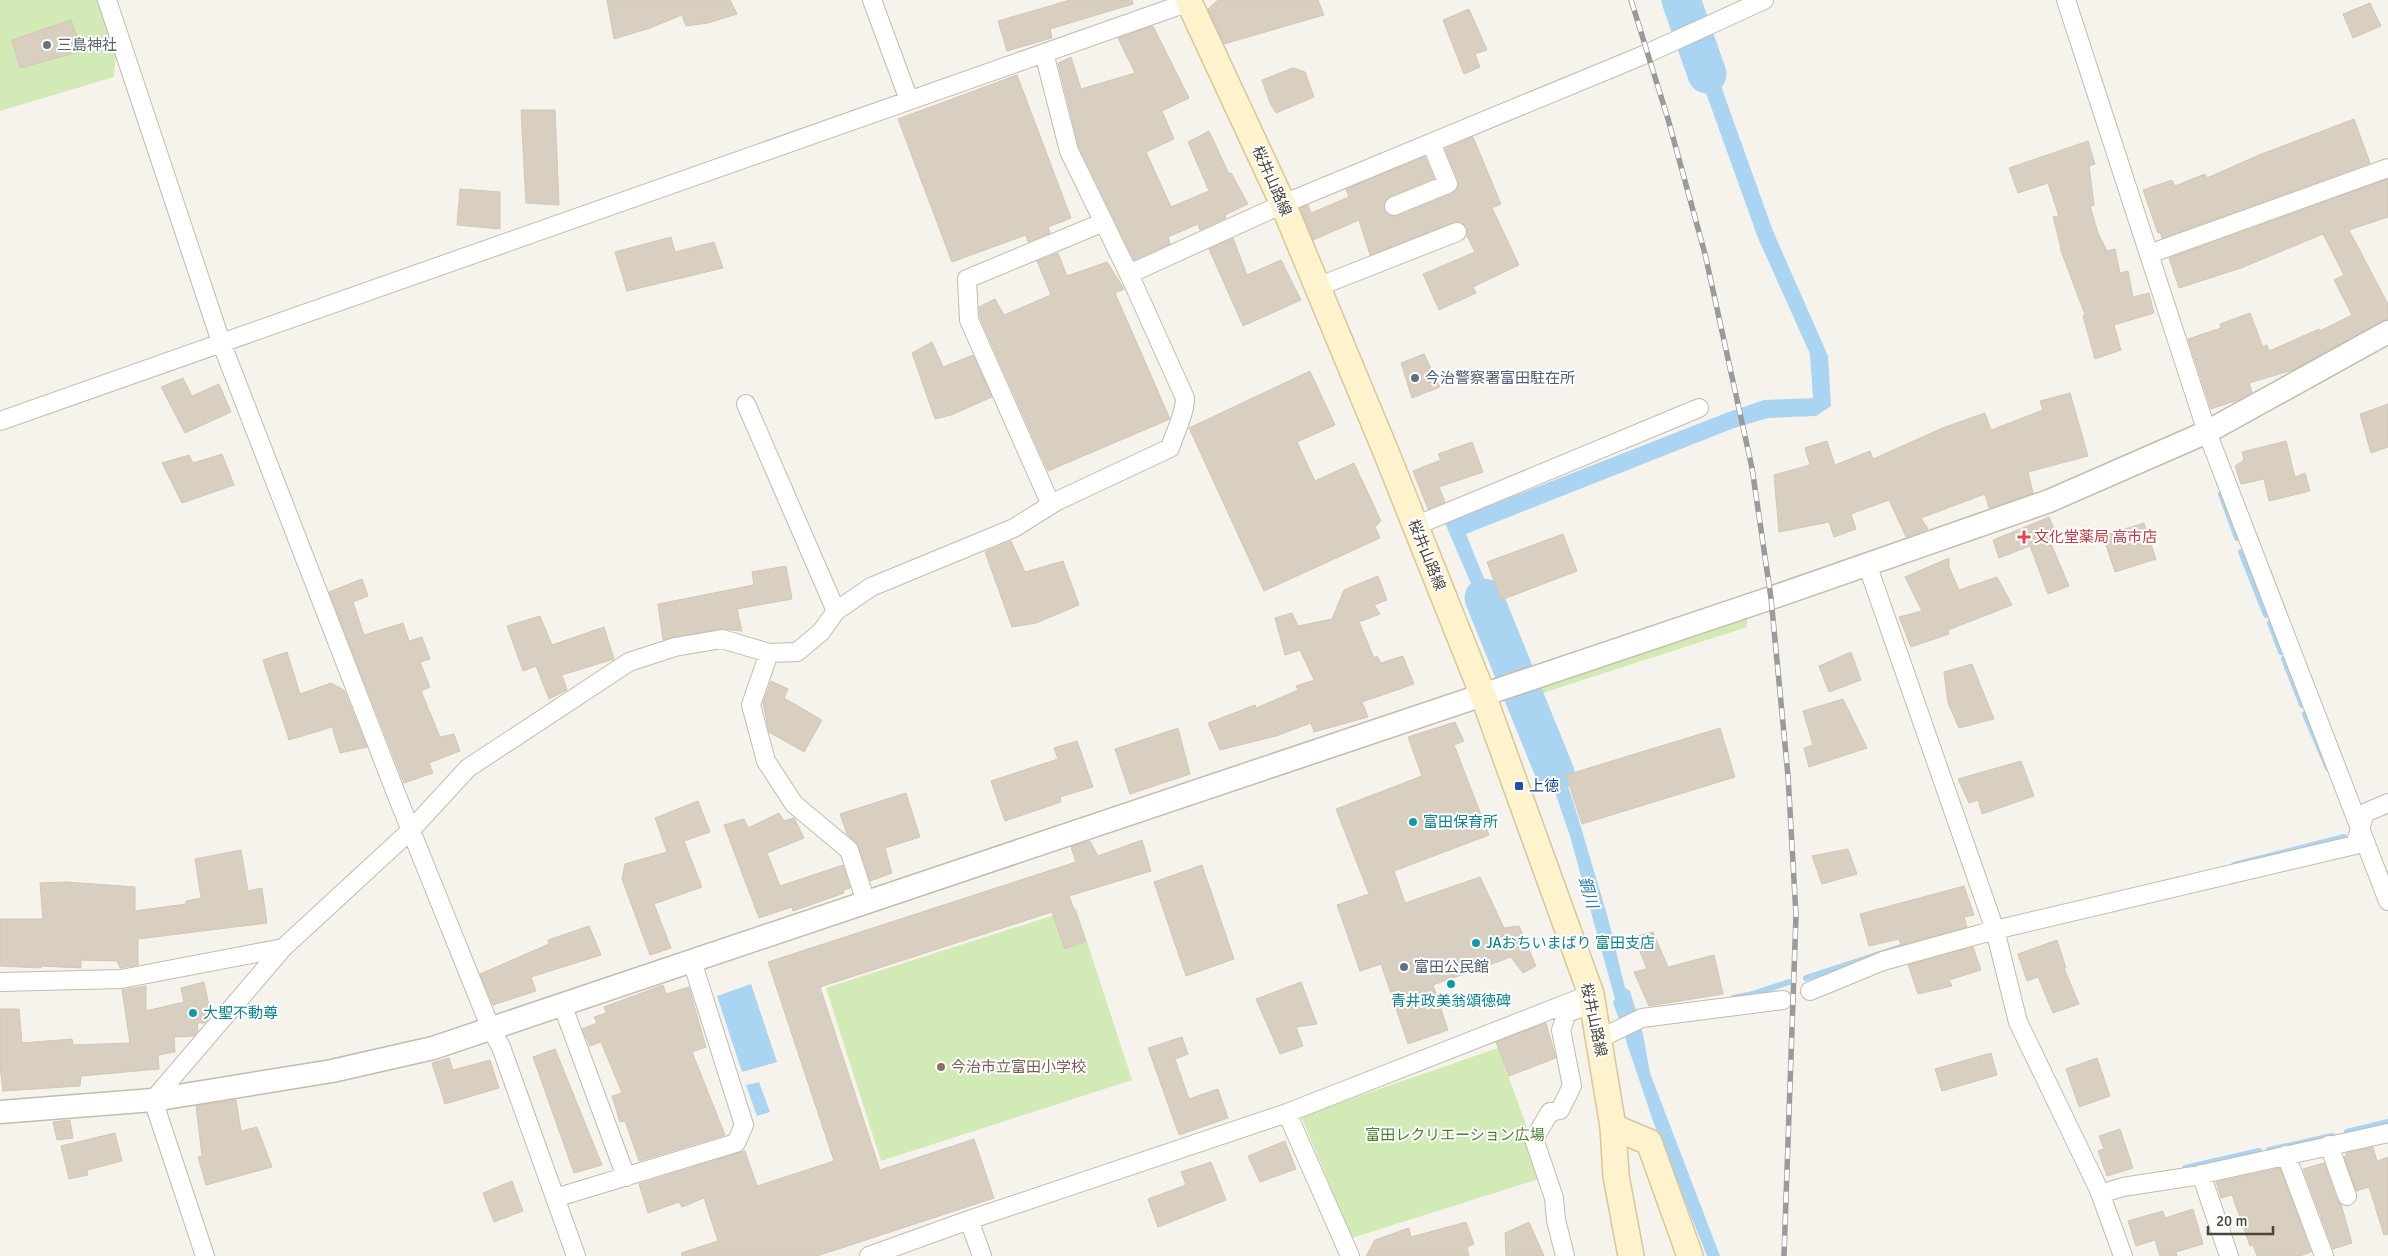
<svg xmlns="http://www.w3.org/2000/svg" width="2388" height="1256" font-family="Signika,'Noto Sans JP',sans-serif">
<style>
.green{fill:#d2eab5}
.water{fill:#a9d4f2}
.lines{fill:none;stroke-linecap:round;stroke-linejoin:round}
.stream{stroke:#a9d4f2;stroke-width:6}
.river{stroke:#a9d4f2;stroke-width:39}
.building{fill:#d8cfc1;stroke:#d3c7b4}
.minor-casing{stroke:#c2bbae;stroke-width:20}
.tertiary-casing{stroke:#c2bbae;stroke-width:25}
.secondary-casing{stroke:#d6c79b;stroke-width:28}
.minor{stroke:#fff;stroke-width:18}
.tertiary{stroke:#fff;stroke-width:22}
.secondary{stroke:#fff3cd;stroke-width:25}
.rail-casing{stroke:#9a9a9a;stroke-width:5.5}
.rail{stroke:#fff;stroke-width:4;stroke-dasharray:11;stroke-linecap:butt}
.worship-dot{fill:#6b7280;stroke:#fff;stroke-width:2}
.service-dot{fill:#5c6f8a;stroke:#fff;stroke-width:2}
.health-dot{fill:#e0444e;stroke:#fff;stroke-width:2}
.transit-dot{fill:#1a4fb4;stroke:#fff;stroke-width:2}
.culture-dot{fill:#0f9aa8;stroke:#fff;stroke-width:2}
.education-dot{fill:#8d6e63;stroke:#fff;stroke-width:2}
.labels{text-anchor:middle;stroke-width:4;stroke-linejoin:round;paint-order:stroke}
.worship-label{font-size:15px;fill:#5b616d;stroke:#fff;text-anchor:start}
.street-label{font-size:15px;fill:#4b4439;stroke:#fff}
.service-label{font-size:15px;fill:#4e5e75;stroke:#fff;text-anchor:start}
.health-label{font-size:15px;fill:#be3a42;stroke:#fff;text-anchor:start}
.transit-label{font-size:15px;fill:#164399;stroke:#fff;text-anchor:start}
.culture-label{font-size:15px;fill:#0d838f;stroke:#fff;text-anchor:start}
.education-label{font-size:15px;fill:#785e54;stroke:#fff;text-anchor:start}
.park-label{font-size:15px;fill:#4a7f2a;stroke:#fff}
.water-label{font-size:16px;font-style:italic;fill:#2e7ab2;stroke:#fff}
</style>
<rect width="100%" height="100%" fill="#f6f3ec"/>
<path class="green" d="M0,0H101L116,53L114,77L0,111Z
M1747,610V627L1530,697L1524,684Z
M1076,908L1132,1080L881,1161L826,988Z
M1498,1048L1545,1177L1352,1238L1301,1116Z"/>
<path class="water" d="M1703,36L1773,231L1828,356L1831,406L1816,416L1768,418L1734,428L1466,534L1511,645L1499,649L1445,523L1726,413L1764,400L1813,398L1810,354L1758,238L1687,40Z
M1545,720L1574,804L1608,918L1625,988L1630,991L1643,1034L1650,1073L1720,1256H1707L1653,1121L1613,1002L1615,999L1570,836L1532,725Z
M751,984L777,1062L742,1072L717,996Z
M759,1082L770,1112L757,1116L746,1085Z"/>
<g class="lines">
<path class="stream" d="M2221,494L2237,538
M2241,552L2266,615
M2270,623L2281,652
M2284,659L2302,705
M2305,714L2328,768
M2234,865L2344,837
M1806,978L1904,946
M1733,998L1753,994L1789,982
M2347,1132L2388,1122
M2269,1150L2332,1136
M2185,1168L2259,1151"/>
<path class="river" d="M1681,0L1707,74
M1484,598L1555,773"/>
</g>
<path class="building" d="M607,0H730L737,14L708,23L686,26L682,15L650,28L614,39Z
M1070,0H1132L1133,4L1050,29L1052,38L1007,51L998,21Z
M1218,0H1318L1324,15L1224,44L1208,9Z
M2370,3L2381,26L2353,38L2343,14Z
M1469,9L1487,50L1475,54L1480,67L1464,74L1443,20Z
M71,20L82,51L20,68L12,40Z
M1153,26L1189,98L1162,111L1174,139L1146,152L1171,207L1209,191L1188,142L1209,131L1229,174L1231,173L1248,204L1225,215L1226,218L1200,230L1198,224L1168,237L1170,244L1134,260L1079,147L1058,63L1071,57L1081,89L1135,73L1118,38Z
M1293,68L1305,72L1314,97L1276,113L1270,103L1262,80Z
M1017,75L1071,218L1048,227L1050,233L1028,242L1026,235L952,262L898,119Z
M521,110H555L559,205L526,203Z
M2354,119L2370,163L2162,238L2160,232L2158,233L2143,190L2172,180L2175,186L2205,174L2207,178L2259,155Z
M1473,137L1501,204L1492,208L1519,265L1473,287L1476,293L1439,310L1423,274L1475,252L1467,236V228L1460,221L1370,255L1359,220L1313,240L1300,208L1308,205L1311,213L1349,197L1346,189L1425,157L1434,178L1390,196L1384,204V210L1392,216H1398L1452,194L1458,186V180L1445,149Z
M2088,141L2095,164L2089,166L2094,205L2090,206L2098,233L2107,251L2115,249L2120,273L2128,271L2133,297L2149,293L2154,313L2114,325L2121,350L2095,359L2083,316L2085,315L2060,248H2061L2053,217L2059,216L2048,183L2018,193L2009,168Z
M2388,179V217L2349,230L2388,304V319L2293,370L2249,383L2252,392L2238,400L2211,409L2188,339L2221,328L2220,324L2250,313L2263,347L2267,345L2269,351L2319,329L2320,331L2352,315L2334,280L2344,275L2323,234L2241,268L2179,288L2169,258Z
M460,189L500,192V229L457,225Z
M671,237L675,252L714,242L723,268L627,291L615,252Z
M1233,238L1247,275L1281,260L1301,300L1243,326L1209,249Z
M1058,253L1067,276L1107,262L1124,289L1115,293L1170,419L1048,471L980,318L979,307L995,299L1004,315L1051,295L1037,261Z
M932,342L943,367L973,355L992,397L951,415L935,419L912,353Z
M1424,354L1440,387L1412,398L1401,363Z
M1310,371L1335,425L1297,442L1315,481L1354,463L1381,521L1375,527L1380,538L1264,591L1189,428Z
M183,378L192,396L219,384L231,412L185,433L161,387Z
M2070,393L2088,456L2028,472L2033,493L1989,508L1985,494L1921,518L1928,529L1906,537L1889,500L1851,514L1856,529L1834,537L1829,522L1779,532L1774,475L1810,465L1805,448L1827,441L1835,465L1870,451L1873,459L1945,427L1985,413L1991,430L2043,410L2040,401Z
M2388,404V447L2371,453L2360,414Z
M2286,441L2295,477L2305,473L2310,491L2269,501L2264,479L2241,484L2235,466L2244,460L2242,452Z
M1472,442L1483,472L1439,487L1445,502L1428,509L1413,471L1441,460L1438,454Z
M222,454L234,485L182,503L162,463L189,455L193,463Z
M2049,517L2057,536L2049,539L2069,586L2048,594L2030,546L1999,558L1993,540Z
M2144,523L2156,559L2115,572L2103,536Z
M1563,534L1577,571L1501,600L1487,562Z
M1011,541L1025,572L1063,561L1079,605L1036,623L1012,627L985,552Z
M1949,558V567L1959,590L1997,577L2012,605L1948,630L1949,634L1911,647L1899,617L1922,611L1905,577Z
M786,566L792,599L737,609L742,631L720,629L663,640L658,604L754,585L752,572Z
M1378,576L1387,600L1374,605L1380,614L1359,622L1374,658L1377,656L1381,663L1403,656L1414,684L1362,702L1368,717L1314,732L1311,723L1276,736L1220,750L1208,723L1255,705L1256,708L1298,690L1296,686L1314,680L1300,650L1285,655L1275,618L1292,613L1298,626L1332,619L1344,590Z
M362,579L368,596L353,602L364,635L403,623L409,641L422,637L430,659L420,662L430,687L421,691L440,737L454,734L460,751L429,763L433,773L404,783L329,592Z
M540,616L552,645L604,627L614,659L562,675L567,690L549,699L536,666L523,671L507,626Z
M287,652L300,694L331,683L344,690L367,747L340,753L332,727L289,740L263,660Z
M1851,652L1861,680L1829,692L1819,666Z
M1972,664L1994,719L1959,728L1948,703L1944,672Z
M771,681L788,689L784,698L822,720L804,752L769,732L763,703Z
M1843,699L1867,748L1809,767L1804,748L1813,745L1803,711Z
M1455,722L1464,741L1454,745L1489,835L1394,871L1405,903L1480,877L1504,928L1519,926L1536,966L1523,973L1511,957L1433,985L1448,1030L1408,1044L1381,964L1360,971L1337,905L1369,894L1336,809L1422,776L1408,737Z
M1178,728L1190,774L1130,794L1115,749Z
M1720,728L1735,777L1582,824L1566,775Z
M1077,741L1093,787L1060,797L1061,802L1005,821L991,781L1058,759L1054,748Z
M2021,761L2034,796L1982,814L1978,800L1969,803L1958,779Z
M906,793L920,837L885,848L892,873L870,881L859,847L847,834L840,814Z
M698,801L710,832L684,841L702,887L654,904L671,948L650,955L622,879L625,864L667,852L655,818Z
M779,813L784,821L794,818L804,838L767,853L780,886L843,865L850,888L843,890L844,893L793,911L792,907L759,918L724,825L744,819L748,828Z
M1142,840L1151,871L1069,896L1086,941L1065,949L1052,912L820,987L880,1170L974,1139L994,1198L817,1256H682L681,1253L718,1241L704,1198L682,1207L679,1202L648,1213L639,1184L745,1151L757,1186L834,1161L768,962L1076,862L1071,847L1090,841L1098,856Z
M1848,849L1857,874L1822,884L1812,856Z
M241,850L248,891L262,888L267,923L138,939V965L120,968L117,961L81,960V968L41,966V968L0,966V919H43L40,883L66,882L135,887V911L186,904V901L201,898L195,859Z
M1202,865L1234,959L1186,976L1154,882Z
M1964,886L1974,915L1964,917L1967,927L1901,945L1899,939L1869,946L1860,914Z
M589,926L601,955L531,977L536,991L493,1005L480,974L549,944L548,940Z
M1653,932L1668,967L1714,955L1723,994L1649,1006L1634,972L1647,969L1634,937Z
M2057,940L2066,968H2064L2079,1004L2053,1013L2038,977L2027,981L2018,954Z
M1973,947L1981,970L1949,980L1952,986L1918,994L1908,965Z
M204,982L211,1015L205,1023H197L198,1031L194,1036L174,1037L175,1052L158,1055L159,1069L81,1076L80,1086L3,1091L0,1067V1009H19L22,1043L72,1039L73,1045L130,1043L122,990L146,986V1011L184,1002L181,988Z
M1301,982L1317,1024L1296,1027L1303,1046L1280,1054L1256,999Z
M663,985L666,994L689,987L706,1047L692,1052L725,1135L639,1161L625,1121L620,1122L612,1096L622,1093L601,1042L590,1046L582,1029L597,1023L594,1017L606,1013L604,1007Z
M1546,1023L1556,1058L1509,1076L1496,1042Z
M1182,1037L1188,1054L1175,1059L1189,1099L1218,1089L1228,1118L1179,1135L1148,1048Z
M555,1049L602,1165L574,1173L533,1057Z
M1991,1053L1997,1075L1942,1091L1935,1069Z
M449,1058L453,1070L490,1060L499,1088L445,1104L432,1063Z
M2097,1058L2110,1096L2079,1107L2066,1069Z
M236,1100L241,1131L257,1127L272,1167L206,1185L198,1157L202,1156L196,1106Z
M70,1120L73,1138L57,1140L53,1122Z
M2120,1129L2133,1168L2107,1176L2098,1151L2104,1149L2099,1136Z
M115,1133L122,1161L87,1170L88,1175L69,1179L61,1146Z
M1285,1141L1296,1169L1260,1182L1248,1156Z
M2373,1147L2377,1161L2388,1157V1234L2384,1235L2369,1187L2356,1191L2344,1157L2346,1156V1153Z
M1211,1162L1226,1200L1158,1227L1148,1199L1186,1185L1181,1172Z
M2324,1163L2337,1200L2341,1204L2352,1243L2333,1249L2303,1169Z
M2280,1168L2311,1252L2300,1256H2257L2253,1245L2250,1246L2232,1195L2221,1198L2216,1182Z
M512,1181L523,1211L494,1222L483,1193Z
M2193,1209L2203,1244L2176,1252L2177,1256H2160L2155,1240L2136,1246L2128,1221L2163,1211L2165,1218Z
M1466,1222L1474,1244L1467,1247L1469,1256H1366L1375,1240L1409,1228L1411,1237Z
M1529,1222L1544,1256H1506L1505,1233Z"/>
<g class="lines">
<defs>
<path id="minor" d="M107,0L221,342L399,801L491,1029L501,1047L576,1256
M872,0L909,100
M2066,0L2207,432L2388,901
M1394,206L1448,184L1431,143
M2149,254L2388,168
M1129,274L1283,204L1646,54L1764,0
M1317,287L1457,232
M746,404L836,611
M0,421L1189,2
M1051,505L969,320L967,279L1104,222
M1415,526L1699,408
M1867,564L1995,930L2018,1022L2099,1190L2123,1256
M769,653L751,705L766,761L794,804L849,850L866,902
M0,982L121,979L283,948
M1810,991L1883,961L1995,930L2355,845L2365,813L2388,803
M562,1004L626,1177
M1599,1039L1642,1018L1783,1000
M1287,1113L1350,1256
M2329,1145L2347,1196
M2286,1155L2324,1256
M2201,1174L2229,1256
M2100,1194L2123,1187L2194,1176L2388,1133
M555,1198L736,1143L744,1125L692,961
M969,1220L982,1256
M205,1256L153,1100L283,948L411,830L468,768L629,662L675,647L722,639L769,653L797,652L821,632L836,611L871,587L1014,528L1057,501L1170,448C1175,432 1185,414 1185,398L1129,274L1069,151L1044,53
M869,1256L969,1220L1287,1113L1591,994
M1565,1256L1556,1220L1554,1198L1534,1139L1550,1112L1560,1110L1572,1086L1561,1030L1567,1013L1586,1006"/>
<path id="tertiary" d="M0,1112L153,1100L332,1071L433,1048L1771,598L2049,501L2207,432L2388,332"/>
<path id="secondary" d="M1188,0L1283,204L1384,447L1483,695L1591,994L1613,1127L1616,1176L1631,1256
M1613,1127L1649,1142L1690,1256"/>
</defs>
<use href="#minor" class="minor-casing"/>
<use href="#tertiary" class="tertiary-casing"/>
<use href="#secondary" class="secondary-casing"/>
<use href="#minor" class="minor"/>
<use href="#tertiary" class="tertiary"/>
<use href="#secondary" class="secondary"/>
<defs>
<path id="rail" d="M1631,0L1668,119L1705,254L1752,468L1771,598L1788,776L1796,915L1784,1256"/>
</defs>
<use href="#rail" class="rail-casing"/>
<use href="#rail" class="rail"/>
</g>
<circle class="worship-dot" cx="47" cy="45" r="5"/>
<g class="service-dot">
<circle cx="1415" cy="378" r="5"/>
<circle cx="1404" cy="967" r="5"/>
</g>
<path class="health-dot" d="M2021.5 529.5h5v5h5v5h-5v5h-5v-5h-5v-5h5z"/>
<rect class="transit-dot" x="1514" y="781" width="10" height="10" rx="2.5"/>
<g class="culture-dot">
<circle cx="1413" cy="822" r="5"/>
<circle cx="1476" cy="943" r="5"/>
<circle cx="1451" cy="984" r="5"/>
<circle cx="193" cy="1013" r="5"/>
</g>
<circle class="education-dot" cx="941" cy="1067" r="5"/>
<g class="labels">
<g class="worship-label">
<text x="57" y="50">三島神社</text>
</g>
<g class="street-label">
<text transform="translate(1272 181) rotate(66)" y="5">桜井山路線</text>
<text transform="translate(1427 555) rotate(68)" y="5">桜井山路線</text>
<text transform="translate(1594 1020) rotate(78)" y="5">桜井山路線</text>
</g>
<g class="service-label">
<text x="1425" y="383">今治警察署富田駐在所</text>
<text x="1414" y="972">富田公民館</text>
</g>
<g class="health-label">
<text x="2034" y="542">文化堂薬局 高市店</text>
</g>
<g class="transit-label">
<text x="1529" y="791">上徳</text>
</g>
<g class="culture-label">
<text x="1423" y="827">富田保育所</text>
<text x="1486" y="948">JAおちいまばり 富田支店</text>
<text x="1451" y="1006" text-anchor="middle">青井政美翁頌徳碑</text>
<text x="203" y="1018">大聖不動尊</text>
</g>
<g class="education-label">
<text x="951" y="1072">今治市立富田小学校</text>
</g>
<g class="park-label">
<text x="1455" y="1140">富田レクリエーション広場</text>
</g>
<g class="water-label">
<text transform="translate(1589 892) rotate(74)" y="6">銅川</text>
</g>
</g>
<path d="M2208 1226v8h65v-8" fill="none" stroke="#4b4439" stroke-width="2.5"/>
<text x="2216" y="1226" font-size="15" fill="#4b4439" stroke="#ffffff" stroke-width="4" paint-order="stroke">20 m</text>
</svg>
